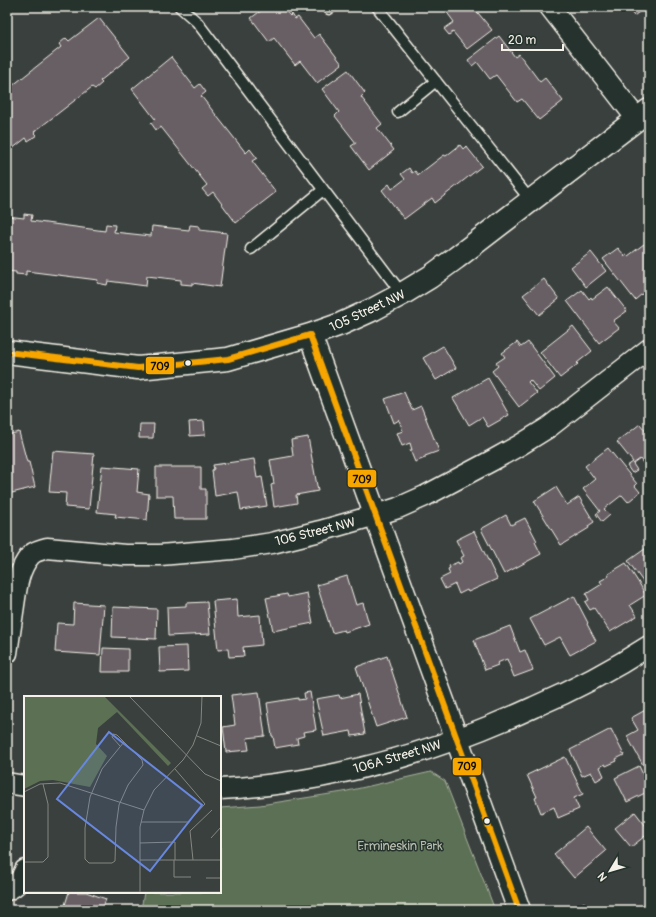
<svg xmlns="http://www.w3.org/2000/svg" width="656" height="917" font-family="Pangolin,sans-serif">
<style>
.green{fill:#5c7054;stroke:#a8b09e}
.building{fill:#685f65;stroke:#f4f1e8}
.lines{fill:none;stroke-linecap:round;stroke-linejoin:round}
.lane-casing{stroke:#f4f1e8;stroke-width:13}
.street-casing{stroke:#f4f1e8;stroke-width:23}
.secondary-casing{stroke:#f4f1e8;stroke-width:25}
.lane{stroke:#26332d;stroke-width:10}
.street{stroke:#26332d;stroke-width:20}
.secondary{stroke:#26332d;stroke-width:22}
.bus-1-casing{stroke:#26332d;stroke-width:9}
.bus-1{stroke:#f7a600;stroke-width:6}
.bus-dot{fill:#f4f1e8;stroke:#26332d;stroke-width:1.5}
.labels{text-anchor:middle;stroke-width:3;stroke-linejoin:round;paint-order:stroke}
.street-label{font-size:13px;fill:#f4f1e8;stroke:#26332d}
.park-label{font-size:13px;fill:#b7bdad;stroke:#26332d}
.inset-road{fill:none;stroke:#848782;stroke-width:1}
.view{fill:#6887de;fill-opacity:0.15;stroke:#6887de;stroke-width:2}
.inset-edge{fill:none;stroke:#f4f1e8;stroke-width:2}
.line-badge{stroke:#26332d;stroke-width:1.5}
.pale-badge-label{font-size:11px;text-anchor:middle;font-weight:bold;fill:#111}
</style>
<rect width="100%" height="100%" fill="#3a403e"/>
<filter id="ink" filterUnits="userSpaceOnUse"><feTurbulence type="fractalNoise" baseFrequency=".025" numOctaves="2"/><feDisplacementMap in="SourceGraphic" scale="8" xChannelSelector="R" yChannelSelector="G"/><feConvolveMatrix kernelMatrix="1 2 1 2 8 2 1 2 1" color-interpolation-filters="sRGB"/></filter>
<g filter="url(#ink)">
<path class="green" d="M431,772L445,781L495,910H141L144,892H220V808L260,805L343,792Z"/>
<path class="building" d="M266,7H282L290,16L292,14L295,19L298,17L314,38L319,34L342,64L317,83L300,61L295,65L274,38L269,42L251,18Z
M443,7H475L474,8L492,30L467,49L453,32L449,35L444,29L454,22Z
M627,7H645L634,16Z
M99,18L130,57L100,81L102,83L95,89L92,87L34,132L37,135L28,141L26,138L7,153V90L61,47L59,44L66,38L69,41Z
M499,36L515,57L519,54L540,82L545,78L563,101L539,120L522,99L517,102L496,75L490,79L477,62L472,66L468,60Z
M171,57L195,88L200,84L206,92L201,96L246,153L250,149L257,158L252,161L276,192L236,223L213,192L208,196L202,189L207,185L161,127L156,130L151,123L155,119L132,89Z
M348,70L365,93L361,97L382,124L377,128L394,150L369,170L351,146L356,143L335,116L339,112L322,89Z
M460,145L463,149L466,146L482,166L435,203L432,198L404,219L382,190L389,184L392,189L405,179L401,174L409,168L412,173L415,171L418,175L444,155L446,156Z
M24,214L32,215L31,221L105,231L106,224L115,225L114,232L151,236L152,226L189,230L190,225L199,226V230L227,233L220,287L192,283V285L181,284V280L147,276L146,286L108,281L107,285L97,283L98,280L26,271V275L16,274V272L7,271V216L24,218Z
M644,244L649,250V288L635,300L603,259L618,248L625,256L627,255L628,256Z
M591,252L606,271L586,287L571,267Z
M544,279L559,299L539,315L523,295Z
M608,287L627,311L613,321L619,328L599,343L567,301L582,290L589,299L591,297L592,299Z
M573,326L592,351L577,363L578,364L560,378L540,352Z
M517,342L521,347L528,342L555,378L539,391L530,380L528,382L537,393L519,407L492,371L498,366L496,363L505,357L502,353Z
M443,346L456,368L436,380L423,358Z
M488,378L509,415L488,427L482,417L469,425L453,398Z
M404,392L412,410L421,406L439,451L425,456V458L415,462L410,450H412L410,443L402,446L397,433L403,431L399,420L394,423L385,399Z
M204,421L205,435L190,436L189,422Z
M140,424H154L153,438H139Z
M640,424L647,433L649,431V471L640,459L633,464L637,470L632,473L627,466L633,462L617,442Z
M19,432L27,462H29L35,487L8,494L7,488V435Z
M308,437L318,491L296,495L297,503L274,507L271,485L274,484L270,460L293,456L291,440Z
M608,448L637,484L635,486L640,492L628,502L622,495L604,509L610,515L602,522L596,514L600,511L583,489L595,479L585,466Z
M53,451L94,454L89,509L65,507L66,493L49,492Z
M254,459L257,478L262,477L267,506L241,510L238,492L215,496L212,470L214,469L213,465Z
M102,466L139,469L137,492L149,494L147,520L115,517L116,514L97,512Z
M156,467H201V489H206V519H174L173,496H156Z
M556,487L567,505L579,497L594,522L588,526L589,528L561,545L534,501Z
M506,515L511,525L525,518L537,541L535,542L541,554L504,574L481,529Z
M474,531L497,579L468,592L467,590L459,594L455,584L445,589L440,579L450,574L448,569L450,568L449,566L458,562L459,564L462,562L460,558L464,556L456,540Z
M649,546V590L628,561Z
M626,563L642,588V589L646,595L630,605L637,616L610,632L594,608L590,610L585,602L589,600L586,594L602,584L600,581L609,576L608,574Z
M347,576L356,605L363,603L369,624L345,632L344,630L332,633L317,585Z
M307,593L313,623L273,631L266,598L287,594L288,597Z
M574,596L588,623L587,624L596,641L570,655L560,637L544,645L530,619Z
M237,599L238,617L260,615L262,645L243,647L244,656L229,657L228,649L218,650L213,601Z
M207,602L210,634L168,636L167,607L186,606V603Z
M74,603L104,605L100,655L55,652L57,623L73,624Z
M113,607L157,609L156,639L112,637Z
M510,626L520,652L525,650L533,670L514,677L507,659L497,663L498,665L485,670L474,640Z
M187,646L188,671L160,672L159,647Z
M103,648L128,649V672H102Z
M387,656L407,717L376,727L356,667Z
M259,692L265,736L247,738L249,750L226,752L223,727L235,725L231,695Z
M310,692L316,730L303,732L304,736L297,738L298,744L275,748L273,736H272L267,703L298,698V700L305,699L304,693Z
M358,694L365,734L352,736L351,731L324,736L316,699L339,695L340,698Z
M649,708V762L643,765L627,736L638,730L631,718Z
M611,729L624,755L616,759L617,761L606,766L605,764L600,767L604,776L596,781L591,772L582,776L570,750Z
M565,757L583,794L574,798L579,809L558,818L554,807L541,813L535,798L537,797L527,775Z
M639,766L649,787V791L627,802L615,778Z
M635,812L649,830V833L631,847L615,828Z
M586,827L606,851L574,878L554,854Z
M69,892H86L106,899L102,910H70L71,907L65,905Z
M584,902L591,910H574Z"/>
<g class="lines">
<defs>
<path id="lane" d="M180,7L197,22L402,294
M377,7L531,201
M329,9L331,7
M398,112L436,81
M251,249L323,190"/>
<path id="street" d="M550,7L637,119
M7,653C9,639 11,626 13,612C16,593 17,571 30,556C34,551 41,550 47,548L125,555H160L196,552L233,549L272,543L320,531L376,515L398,508L425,496L493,460L520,445L549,427L649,349
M7,783L25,786
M220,789C241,788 262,786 283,783C369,771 456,743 534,707C574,690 612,670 649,646
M7,890C17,886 21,879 25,870"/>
<path id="secondary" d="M310,335L519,910
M7,352L138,368L228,359L310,335L341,324L374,309L402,294L430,277L456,258L649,110"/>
</defs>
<use href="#lane" class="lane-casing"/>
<use href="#street" class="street-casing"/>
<use href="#secondary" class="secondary-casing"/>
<use href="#lane" class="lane"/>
<use href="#street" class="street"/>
<use href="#secondary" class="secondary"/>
<defs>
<path id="bus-1" d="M310,335L519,910
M7,352L138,368L228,359L310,335"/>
</defs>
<use href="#bus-1" class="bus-1-casing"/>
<use href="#bus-1" class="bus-1"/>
</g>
</g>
<g class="bus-dot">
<circle cx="188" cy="363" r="3.5"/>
<circle cx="487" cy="821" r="3.5"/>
</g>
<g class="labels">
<g class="street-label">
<text transform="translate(367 310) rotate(-25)" y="5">105 Street NW</text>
<text transform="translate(315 531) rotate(-14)" y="5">106 Street NW</text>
<text transform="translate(397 756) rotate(-16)" y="5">106A Street NW</text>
</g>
<g class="park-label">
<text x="400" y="850">Ermineskin Park</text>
</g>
</g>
<g transform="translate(24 696)">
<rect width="197" height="197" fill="#3a403e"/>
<path d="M0,0H80L147,67L144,70L93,16L74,32L72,48L83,60L66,91L29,84L16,85L0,93Z" fill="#5c7054"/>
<path class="inset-road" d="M105,0L181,78L197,85M173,40L197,50M96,50L88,41L89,38L93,39L118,64L119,69L104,89L95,109L92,131L91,165L88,167H65L61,163V132L66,101L78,73L100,46M0,96L16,88L36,87L120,114M117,126H164L181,108L151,73M187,142L197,131M116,147L151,146V164M116,164H197M150,164V181H167M169,164L166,135L188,114M0,166H19L24,161V108L19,88M182,182H197M0,196H197M116,197V131L120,114L130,94L159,64L169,49L177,27L178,0"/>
<path class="view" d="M85,36L178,109L126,175L33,103Z"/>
<rect width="197" height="197" class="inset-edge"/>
</g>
<g class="line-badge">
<rect x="145" y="356" width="30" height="19" rx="4" fill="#f7a600"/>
<rect x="347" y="469" width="30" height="19" rx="4" fill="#f7a600"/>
<rect x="452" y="757" width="30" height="19" rx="4" fill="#f7a600"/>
</g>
<g class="pale-badge-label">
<text x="160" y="370">709</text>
<text x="362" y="483">709</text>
<text x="467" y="770">709</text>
</g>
<rect width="656" height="917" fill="none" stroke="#26332d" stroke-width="24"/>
<rect x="12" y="12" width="632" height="893" fill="none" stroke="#f4f1e8" stroke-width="1.5" filter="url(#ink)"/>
<g transform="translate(610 871) rotate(232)" stroke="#26332d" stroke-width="3" paint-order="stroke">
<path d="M0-3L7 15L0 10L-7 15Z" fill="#f4f1e8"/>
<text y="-6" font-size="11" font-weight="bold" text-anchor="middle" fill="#f4f1e8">N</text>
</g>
<path d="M502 44v6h61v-6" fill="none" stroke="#f4f1e8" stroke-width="2"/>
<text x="508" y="44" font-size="12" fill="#f4f1e8" stroke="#26332d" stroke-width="3" paint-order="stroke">20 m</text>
</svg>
